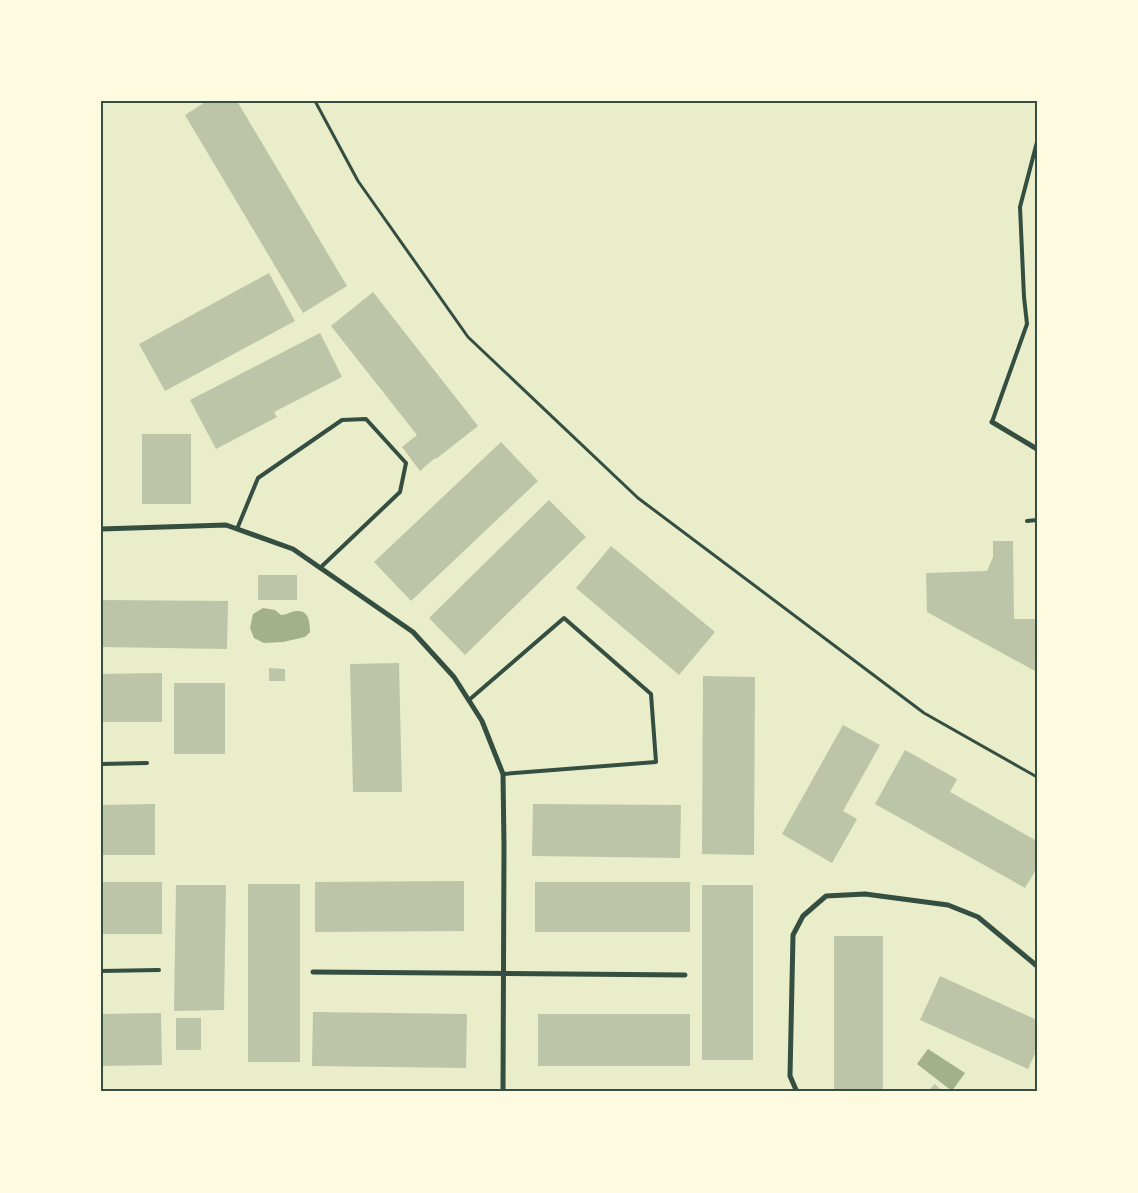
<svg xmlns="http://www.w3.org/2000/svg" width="1138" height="1193" font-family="'Nunito Sans',sans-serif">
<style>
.water{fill:#a3b18a}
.building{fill:#bcc5a7}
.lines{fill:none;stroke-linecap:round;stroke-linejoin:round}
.path{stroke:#344e41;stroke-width:3}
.service{stroke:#344e41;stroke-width:4}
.minor{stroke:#344e41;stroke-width:5}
.neatline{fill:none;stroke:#344e41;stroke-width:2}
</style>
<rect width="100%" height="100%" fill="#e9edc9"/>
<path class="water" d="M263,608L275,610L281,615C287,615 291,611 297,611C309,610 310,623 310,632L305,637L283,642L264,643L254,638L250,628L253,614Z
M928,1049L965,1073L952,1091L917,1064Z"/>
<path class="building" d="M207,101H237L347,286L303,313L185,115Z
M269,273L295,321L165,391L139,344Z
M373,292L478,426L436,459L435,458L420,471L402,447L417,435L331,326Z
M320,333L342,377L274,412L277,417L216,449L190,400Z
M142,434H191V504H142Z
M501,442L538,481L411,601L374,562Z
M549,500L586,537L465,655L429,618Z
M993,541H1013L1014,619H1037V672L927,612L926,573L987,571L993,557Z
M611,546L715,632L679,675L576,588Z
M258,575H297V600H258Z
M101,600L228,601L227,649L101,647Z
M399,663L402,792H353L350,664Z
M269,668L285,669V681H269Z
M162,673V722H101V674Z
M703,676L755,677L754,855L702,854Z
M174,683H225V754H174Z
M843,725L880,745L843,811L857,819L832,863L782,834Z
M905,750L957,779L950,792L1037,841V868L1025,888L875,804Z
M155,804V855H101V805Z
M533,804L681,805L680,858L532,856Z
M464,881V931L315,932V882Z
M101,882H162V934H101Z
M535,882H690V932H535Z
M248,884H300V1062H248Z
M176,885H226L224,1010L174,1011Z
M702,885H753V1060H702Z
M834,936H883V1092H834Z
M940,976L1037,1020V1049L1028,1069L920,1020Z
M313,1012L467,1014L466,1068L312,1066Z
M161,1013L162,1065L101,1066V1014Z
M538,1014H690V1066H538Z
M176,1018H201V1050H176Z
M935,1084L943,1092H927Z
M532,1090H690V1092H532Z"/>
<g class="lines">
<path class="path" d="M315,101L358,181L468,337L638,498L924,713L1037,777"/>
<path class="service" d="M992,422L1027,324L1024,297L1020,207L1037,142
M1027,521L1037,520
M237,529L258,478L342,420L366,419L406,463L400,492L320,568
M469,700L564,618L651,694L656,762L503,774
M101,764L147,763
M101,971L159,970"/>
<path class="minor" d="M992,422L1037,449
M101,529L226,525L293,549L413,632L454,677L482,721L503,774L504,846L503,1092
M313,972L685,975
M797,1092L790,1076L793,935L803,916L826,896L865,894L948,905L978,917L1037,966"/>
</g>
<rect width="1138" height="1193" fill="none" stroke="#fefae0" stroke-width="205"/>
<rect x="102" y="102" width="934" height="988" class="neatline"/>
</svg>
